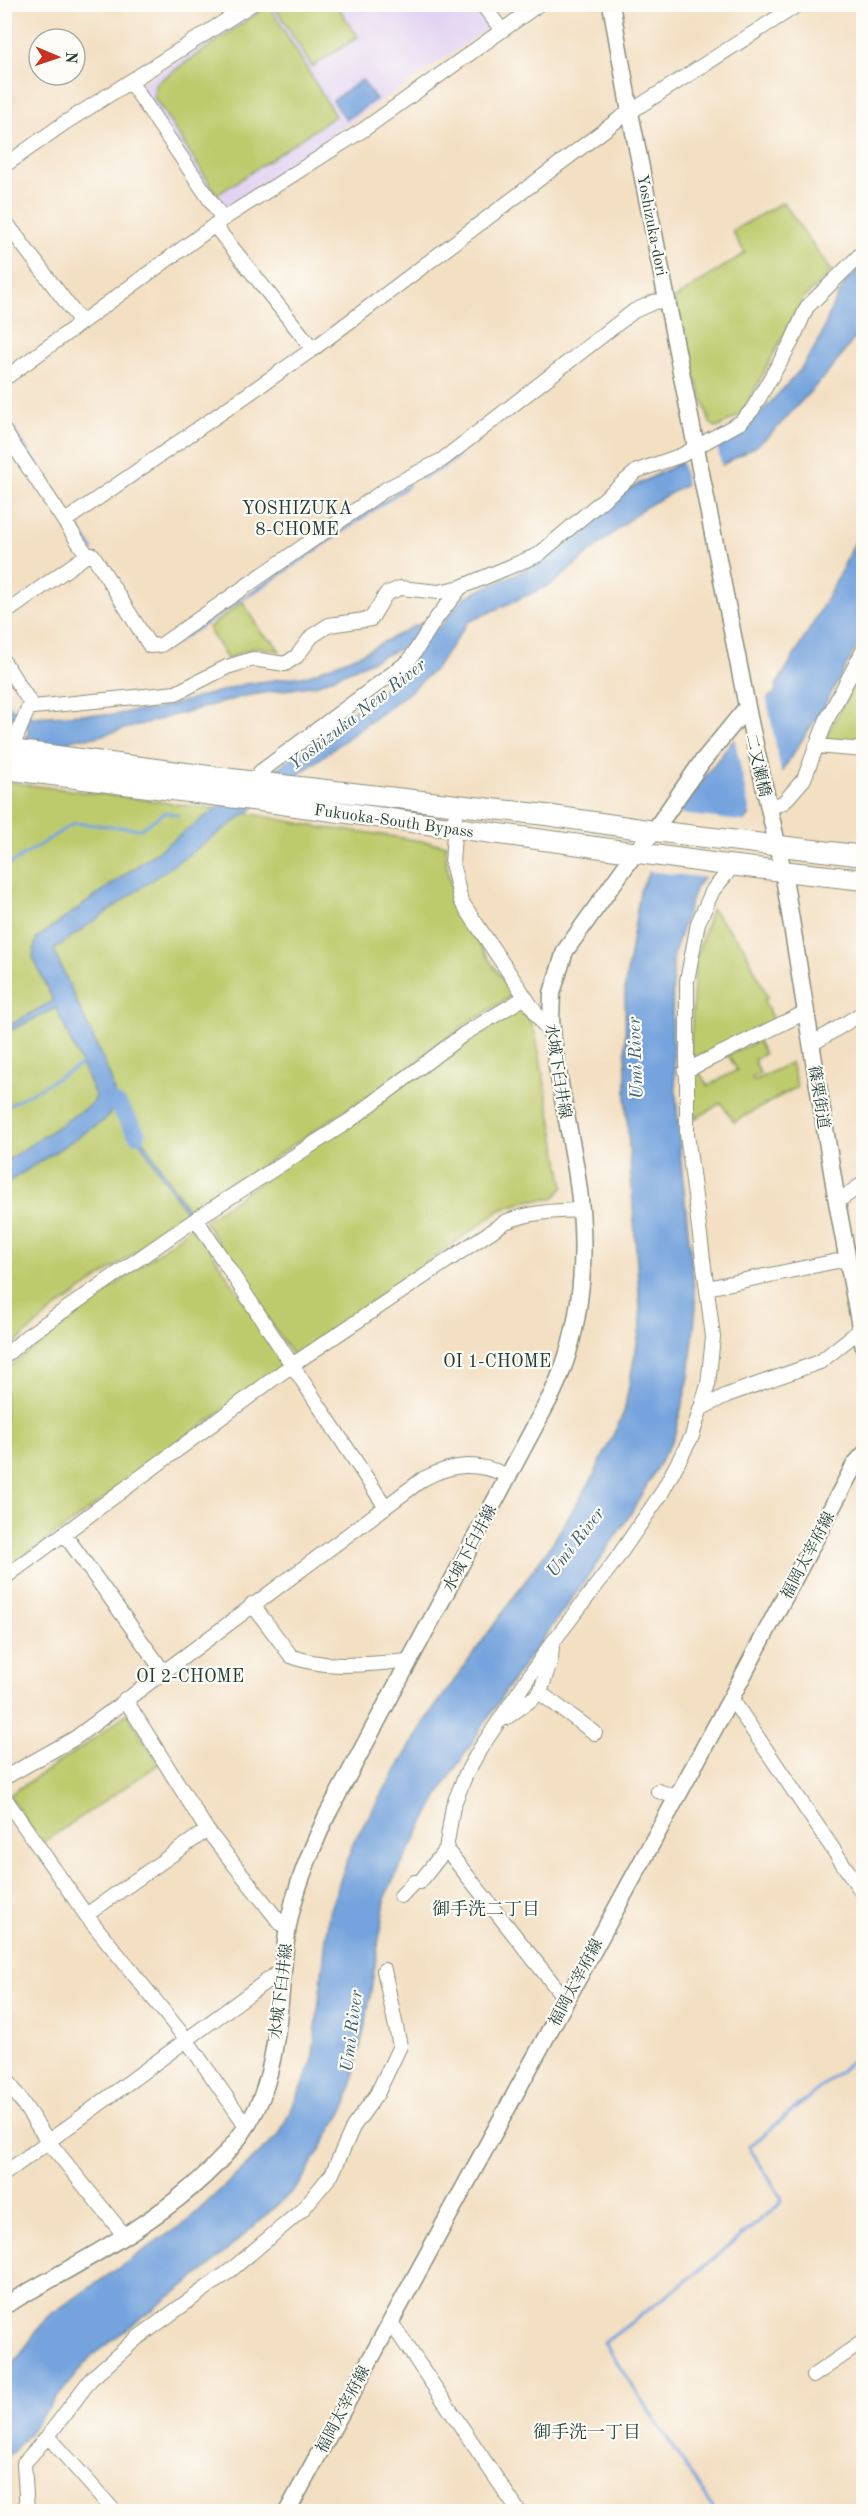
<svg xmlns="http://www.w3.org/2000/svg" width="868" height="2516" font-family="'Old Standard TT','Noto Serif JP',serif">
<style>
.built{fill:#e3d3f2}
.green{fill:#becb6d;stroke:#6e8450;stroke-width:1.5}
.water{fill:#74a3dd;stroke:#4a7088;stroke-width:1.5}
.pier{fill:#f3dfc2}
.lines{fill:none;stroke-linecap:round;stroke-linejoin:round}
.stream{stroke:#74a3dd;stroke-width:3}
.river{stroke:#74a3dd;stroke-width:18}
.minor-casing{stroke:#898e7b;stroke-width:16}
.major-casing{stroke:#898e7b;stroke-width:19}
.highway-casing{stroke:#898e7b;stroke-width:22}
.minor{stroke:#fff;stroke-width:14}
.major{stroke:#fff;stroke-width:16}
.highway{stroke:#fff;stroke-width:20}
.labels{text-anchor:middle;stroke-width:4.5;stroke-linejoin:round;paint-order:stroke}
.street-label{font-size:16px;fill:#1f3d34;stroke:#fdfcf7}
.neighbourhood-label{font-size:18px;fill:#1f3d34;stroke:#fdfcf7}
.water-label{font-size:18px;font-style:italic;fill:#3d616f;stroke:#fdfcf7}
</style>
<rect width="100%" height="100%" fill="#fdfcf7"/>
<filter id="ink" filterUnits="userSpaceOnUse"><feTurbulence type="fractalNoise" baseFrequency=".0167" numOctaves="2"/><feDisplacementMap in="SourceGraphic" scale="12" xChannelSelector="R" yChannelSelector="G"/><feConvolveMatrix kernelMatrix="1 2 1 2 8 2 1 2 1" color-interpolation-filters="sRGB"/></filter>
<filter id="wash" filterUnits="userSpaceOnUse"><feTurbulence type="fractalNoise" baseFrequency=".008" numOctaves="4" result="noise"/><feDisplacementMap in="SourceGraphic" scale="24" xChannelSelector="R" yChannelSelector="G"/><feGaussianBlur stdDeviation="1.35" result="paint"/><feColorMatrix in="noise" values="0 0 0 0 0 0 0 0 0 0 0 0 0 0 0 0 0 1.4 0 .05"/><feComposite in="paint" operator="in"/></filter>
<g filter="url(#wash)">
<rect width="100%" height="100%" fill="#f3dfc2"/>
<path class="built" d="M266,5H472L490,27L220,211L137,86Z"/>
<path class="green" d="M273,4L337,5L358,37L312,67Z
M269,5L335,116L217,195L154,97L155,84Z
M783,202L831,271L803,299L742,413L717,428L710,423L699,387L686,359L674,299L745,253L732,231Z
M243,602L262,634L273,641L280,651L255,647L227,659L208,628Z
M863,667V743L825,739Z
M5,780L14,783L216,809L36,939L33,957L53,1001L5,1028Z
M247,813L324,828L370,833L446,845C443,902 482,947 511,992L510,997L462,1027L396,1079L326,1123L188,1215L51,1312L5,1352V1184L106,1119C117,1105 114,1091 110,1076L54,951L64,941Z
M711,909L744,947L768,998L764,1000L773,1021L690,1061L695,963Z
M520,1006L525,1007L536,1037L564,1187L553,1199L529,1200L500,1210L294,1358L204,1221L463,1041Z
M56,1008L96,1097L90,1105L5,1162V1033Z
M758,1041L764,1054L754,1060L760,1073L752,1078L754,1081L791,1062L797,1087L734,1122L721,1103L695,1119L692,1073L698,1070L708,1086L737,1070L728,1055Z
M194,1225L285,1364L66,1527L5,1569V1370Z
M127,1713L159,1764L41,1844L9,1795L83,1747Z"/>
<path class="water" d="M362,80L376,99L346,120L333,100Z
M863,263V327L832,368L773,432L755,447L642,509L552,584L468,622L436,668L407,694L247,813L56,948L54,951L110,1076C115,1092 117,1104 106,1119L5,1184V1162L90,1105L96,1097L56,1008L5,1033V1028L53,1001L33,957L36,939L216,809L274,771L409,669L415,639L404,647L316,685L245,696L95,737L73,739L5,780V756L24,743L29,730L26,725L5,712L4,700L12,709L33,717L84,714L114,715L134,711L154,710L245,684L309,675L363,653L416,625L425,623L438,629L464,597L545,561L629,489L717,444L761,413L800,370L820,339L831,309L845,283Z
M863,524V635L824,706L780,774L695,889L673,956L672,1033L680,1152L696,1307L689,1377L674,1437L631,1513L587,1578L514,1678L445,1784L386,1894L367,2016L347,2104L299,2185L209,2267L90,2357L15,2450L5,2457V2376L47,2317L187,2221L279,2135L312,2064L329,1912L354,1841L426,1720L553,1542L592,1479L624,1412L641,1324L626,1102L625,986L640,891L680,808L766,699L775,693L777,684C809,632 839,580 863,524Z
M125,1112L188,1210L186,1212L122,1115Z"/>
<path class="pier" d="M716,441L722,468L687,487L681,458Z
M766,695L782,777L751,819L734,735Z
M679,810L680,814L749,822L707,878L647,871Z"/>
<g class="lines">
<path class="stream" d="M4,416L65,507
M423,478L447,465L458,456
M75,523L93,550
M159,651H163L287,570L409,485
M4,868L74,823L141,829L165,812L178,815
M113,1102L125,1115
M4,1108L84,1063
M716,2512L604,2343L686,2281L781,2203L782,2199L749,2147L864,2051"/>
<path class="river" d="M106,1100L118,1105L137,1134"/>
</g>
</g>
<g filter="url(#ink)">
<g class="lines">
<defs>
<path id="minor" d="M482,4L501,29
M131,83L223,219
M4,166L63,124L252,4
M4,220L81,322
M214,225L313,349
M4,379L223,219L363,130L539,4
M4,431L87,555H93L150,646L161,645L386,489L442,460L634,311L654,302L668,300
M65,521L313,349L619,119L799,4
M4,614L87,555
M4,662L33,707
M816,746L864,750
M11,750L28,709L33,707L176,693L227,667L253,659L285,664L297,656L312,636L329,625L371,619L386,594L400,588L439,592L461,587L538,555L637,471L682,455L741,422L752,410L791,343L807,307L864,251
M260,772L409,661L435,620L461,587
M456,806L452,863L461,901L552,1037
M769,808L784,802L804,779L827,719L864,649
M812,1044L864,1012
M685,1071L806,1012
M837,1202L864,1183
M196,1219L385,1506
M707,1288L847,1259
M4,1357L26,1337L196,1219L349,1121L464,1034L524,998
M700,1409L727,1395L820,1362L860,1330
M65,1535L163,1671
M4,1578L292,1365L505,1222C530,1212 554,1211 581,1210
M252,1604L291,1656C328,1671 370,1663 409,1661
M540,1693L595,1733
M731,1698L864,1895
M125,1699L207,1830L281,1924L288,1925
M506,1718L540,1693L551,1659L552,1645
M4,1778L75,1738L423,1479C453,1463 475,1462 507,1475
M658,1791L676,1797
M4,1797L86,1915L186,2039L247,2127
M446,1849L566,2000
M401,1896L414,1882H420L446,1849L453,1806L466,1774L480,1749L549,1647L615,1561L661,1494L692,1436L708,1385L713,1337L687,1134V981L698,923L713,890L734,865
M86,1915L207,1830
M4,2075L48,2141L124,2235
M4,2174L283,1969
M390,2321L519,2512
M813,2376L864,2341
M48,2436L115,2512
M27,2512L24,2463L48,2436L91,2379L136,2339L231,2270L302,2210L332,2174L353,2127L377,2094L400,2046L384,1970"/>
<path id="major" d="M611,4L630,112L750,722L783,871L837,1202L864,1348
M4,2306C90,2255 237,2187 266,2084C281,2033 280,1979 288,1926C295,1888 311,1850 327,1815L552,1394C584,1328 588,1248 577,1176C569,1123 555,1071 551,1019L552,993L565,951L635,853L654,831L701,763L747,707
M287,2512L731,1698L855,1464L864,1454"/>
<path id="highway" d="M4,749L247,781L546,815L654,831L864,856
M4,769L267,802L719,864L864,880"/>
</defs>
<use href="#minor" class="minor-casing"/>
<use href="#major" class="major-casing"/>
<use href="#highway" class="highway-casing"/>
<use href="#minor" class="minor"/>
<use href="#major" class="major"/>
<use href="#highway" class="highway"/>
</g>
</g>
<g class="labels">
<g class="street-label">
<text transform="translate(653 225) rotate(79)" y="6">Yoshizuka-dori</text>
<text transform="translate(759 765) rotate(77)" y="6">二又瀬橋</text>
<text transform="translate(394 820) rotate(8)" y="6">Fukuoka-South Bypass</text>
<text transform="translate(559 1071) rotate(81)" y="6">水城下臼井線</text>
<text transform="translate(820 1097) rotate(81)" y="6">篠栗街道</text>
<text transform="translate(469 1548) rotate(-62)" y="6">水城下臼井線</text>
<text transform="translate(807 1555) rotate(-62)" y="6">福岡太宰府線</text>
<text transform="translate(575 1982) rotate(-62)" y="6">福岡太宰府線</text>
<text transform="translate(280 1991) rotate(-83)" y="6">水城下臼井線</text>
<text transform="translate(342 2409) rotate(-62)" y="6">福岡太宰府線</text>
</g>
<g class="neighbourhood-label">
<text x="297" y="514">YOSHIZUKA<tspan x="297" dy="21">8-CHOME</tspan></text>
<text x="497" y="1367">OI 1-CHOME</text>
<text x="190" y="1682">OI 2-CHOME</text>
<text x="486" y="1915">御手洗二丁目</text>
<text x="587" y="2438">御手洗一丁目</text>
</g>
<g class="water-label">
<text transform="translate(357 714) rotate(-38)" y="6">Yoshizuka New River</text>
<text transform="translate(635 1058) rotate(-92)" y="6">Umi River</text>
<text transform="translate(575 1542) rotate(-52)" y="6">Umi River</text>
<text transform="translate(351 2031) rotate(-83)" y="6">Umi River</text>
</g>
</g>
<rect width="868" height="2516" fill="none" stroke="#fdfcf7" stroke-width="24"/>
<g transform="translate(57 57) rotate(92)"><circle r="28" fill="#fdfcf7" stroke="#a4b0a9" stroke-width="1.5"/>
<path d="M0-4.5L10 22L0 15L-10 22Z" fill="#c8321e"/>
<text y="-9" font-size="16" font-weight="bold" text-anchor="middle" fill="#1f3d34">N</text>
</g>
</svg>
